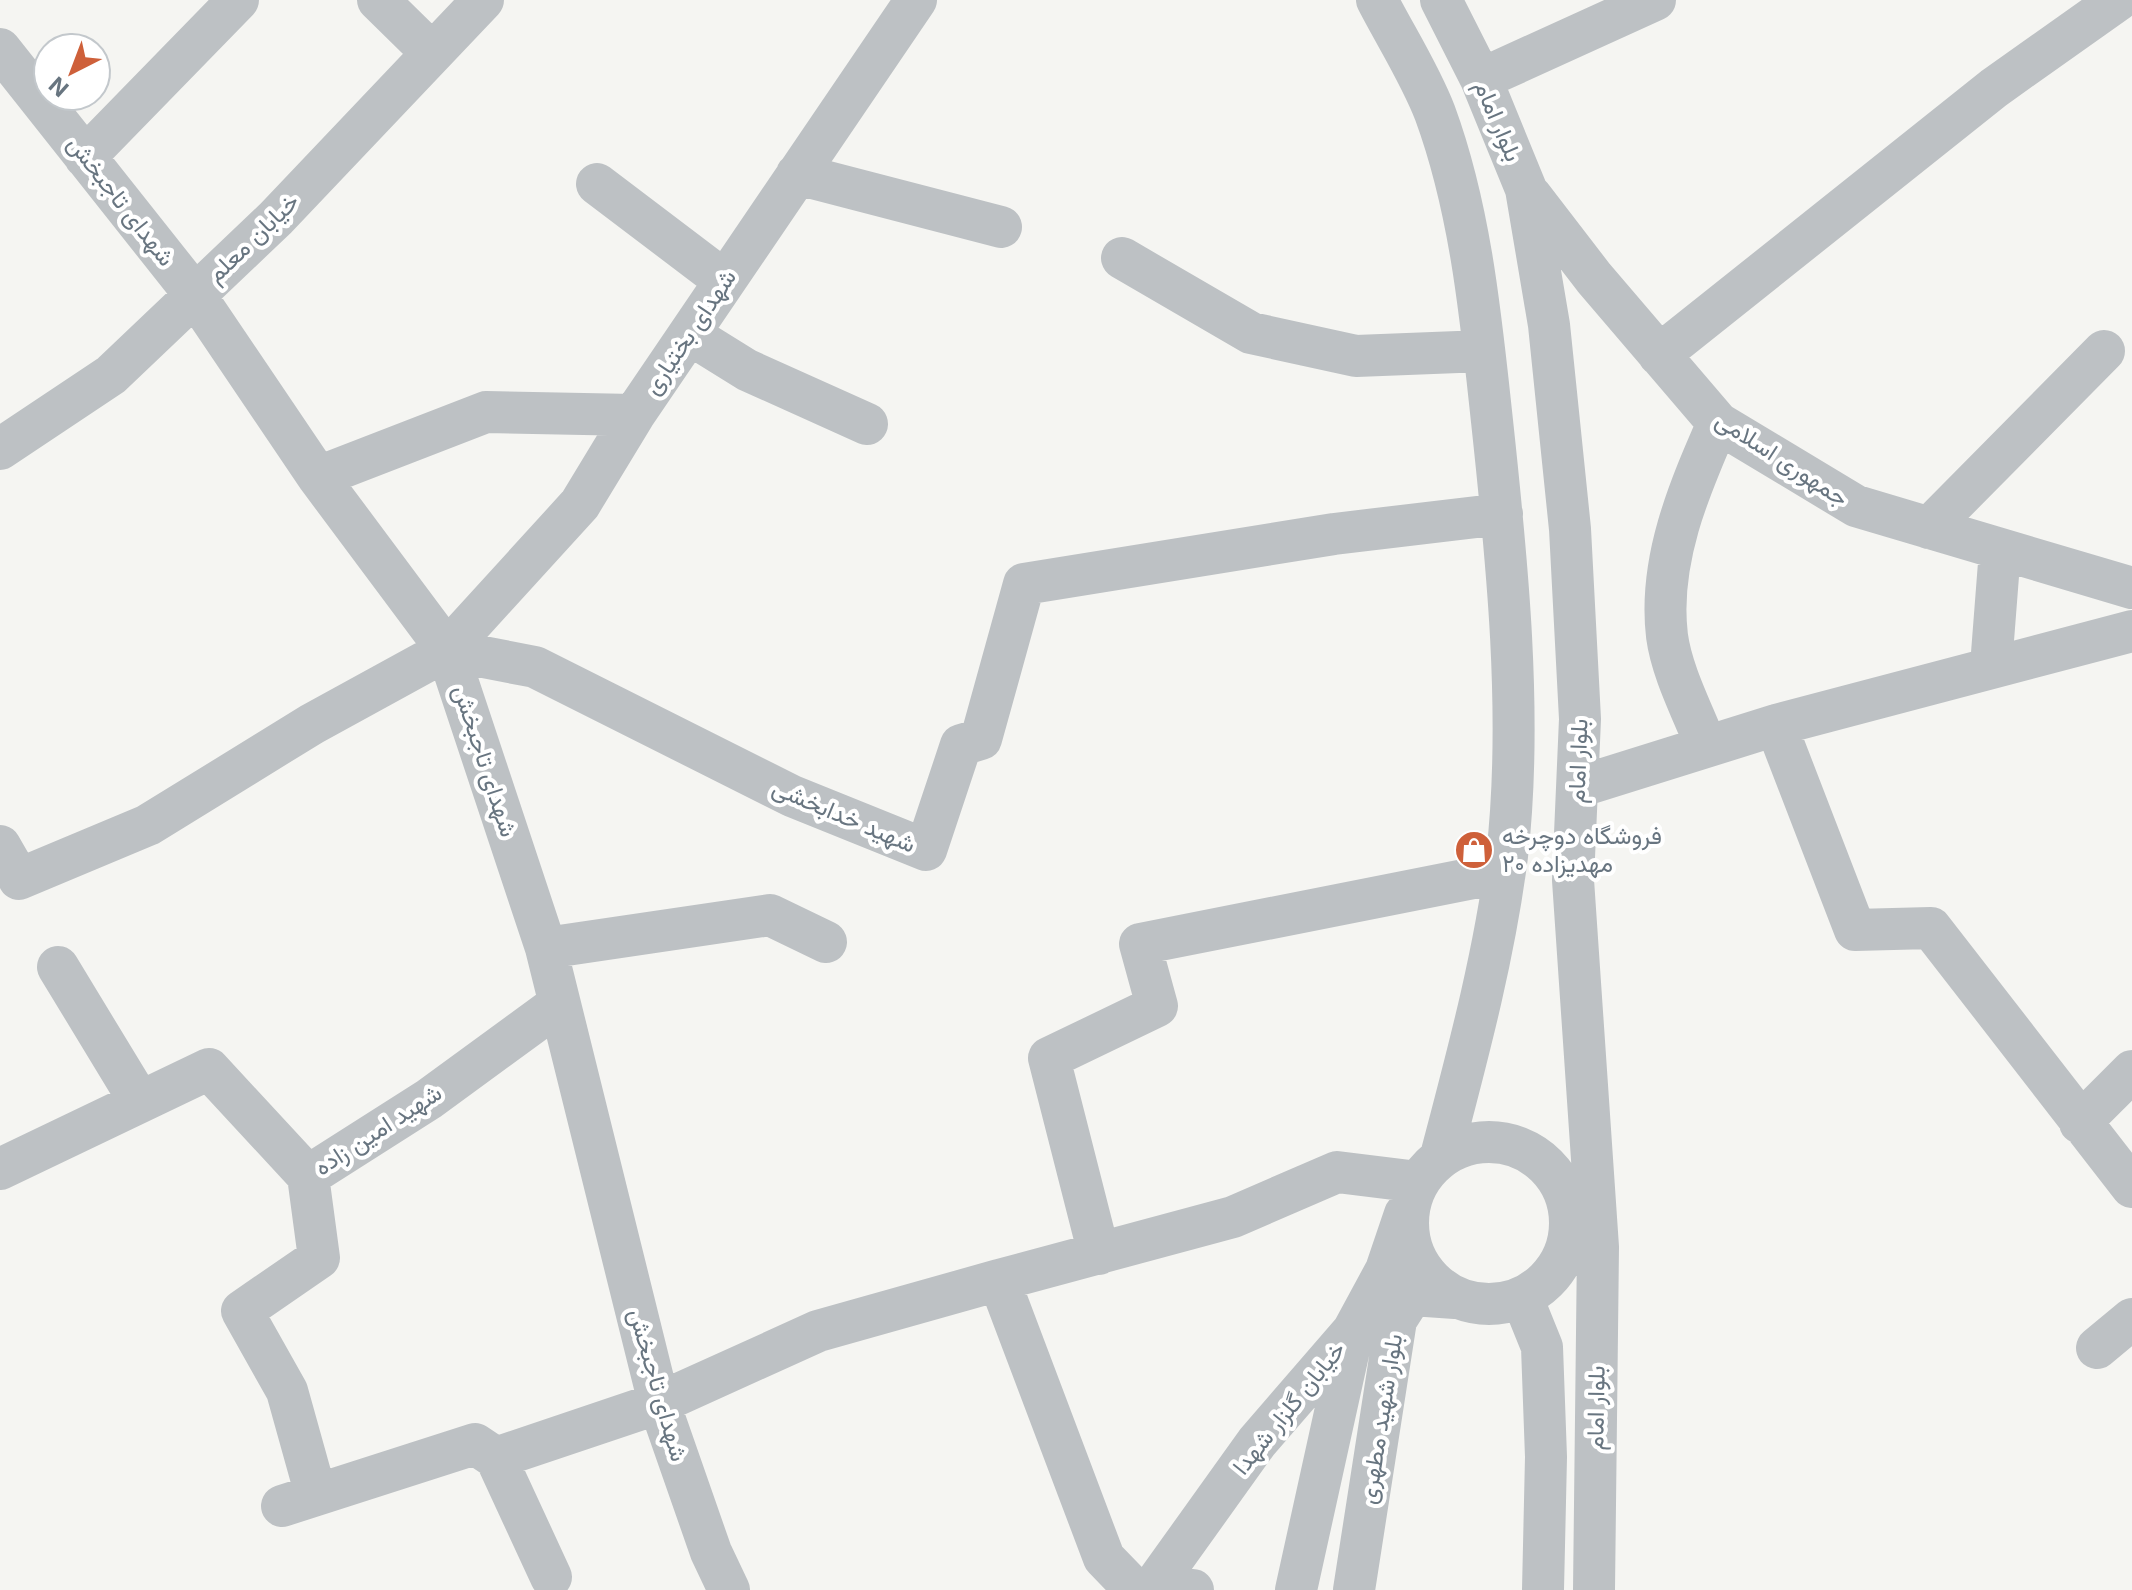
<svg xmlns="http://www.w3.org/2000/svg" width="2132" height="1590" font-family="Inter,Vazirmatn,sans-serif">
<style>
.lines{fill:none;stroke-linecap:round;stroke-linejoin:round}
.minor{stroke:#bdc1c4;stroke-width:42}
.labels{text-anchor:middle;stroke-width:8;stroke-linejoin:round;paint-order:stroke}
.street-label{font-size:24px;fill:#687580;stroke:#fff}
.poi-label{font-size:24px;fill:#687580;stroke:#fff;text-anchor:start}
</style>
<rect width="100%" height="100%" fill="#f5f5f2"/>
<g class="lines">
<path class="minor" d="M378,0L432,53
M1377,0C1396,37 1420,74 1435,113C1471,211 1481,319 1492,421C1507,560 1523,717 1507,856C1494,958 1467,1057 1441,1156
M1441,0L1481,79L1526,189L1549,325L1570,529L1580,719L1573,880L1598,1247L1594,1590
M0,49L195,295L318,477L447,650L546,948L659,1403L711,1552L729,1590
M1481,79L1655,0
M85,157L238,0
M797,174L1001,227
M597,184L725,281
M1531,196L1594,278L1718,423L1856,506L2132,588
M1122,258L1251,333L1356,356L1484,351
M689,334L747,370L867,424
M1659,355L1994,88L2118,0
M0,449L111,375L276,218L483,0
M318,477L486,412L634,415
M1929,528L2104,351
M447,650L535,667L792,796L926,850L961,745L981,739L1024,584L1334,534L1502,514
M1991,666L2000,550
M1776,725L1855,930L1931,928L2132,1187
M1706,746C1693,712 1672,673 1667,636C1658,561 1689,489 1718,423
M1578,787L1776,725L2132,631
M0,846L19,879L148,825L312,724L447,650L580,504L634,415L916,0
M546,948L770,915L826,942
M58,967L140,1102
M2080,1123L2132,1071
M1408 1223a81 81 0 1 1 162 0a81 81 0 1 1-162 0Z
M0,1169L209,1069L308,1176L429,1099L559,1004
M308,1176L319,1258L242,1311L287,1391L316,1495
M1099,1254L1049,1058L1157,1006L1140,944L1504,872
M999,1280L1233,1217L1337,1172L1418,1182
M1523,1300L1542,1347L1546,1457L1543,1590
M2097,1348L2132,1319
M496,1458L551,1577
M282,1506L475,1444L496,1458L659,1403L818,1331L999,1280L1104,1558L1135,1590
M1151,1590L1257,1442L1353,1331L1386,1270L1405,1214
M1192,1590H1193
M1296,1590L1352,1336
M1354,1590L1396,1320L1412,1295L1455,1298"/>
</g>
<defs>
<symbol id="shop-disc" viewBox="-11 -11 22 22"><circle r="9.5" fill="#ce603a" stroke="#fff"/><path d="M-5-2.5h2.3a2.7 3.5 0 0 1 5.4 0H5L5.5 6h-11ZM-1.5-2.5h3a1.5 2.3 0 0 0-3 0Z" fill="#fff"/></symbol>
</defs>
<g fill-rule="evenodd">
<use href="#shop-disc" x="1452" y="828" width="44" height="44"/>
</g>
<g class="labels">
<g class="street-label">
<text transform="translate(1498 121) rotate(67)" y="8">بلوار امام</text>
<text transform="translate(121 201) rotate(52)" y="8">شهدای تاجبخش</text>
<text transform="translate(253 238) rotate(-44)" y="8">خیابان معلم</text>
<text transform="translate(690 332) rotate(-56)" y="8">شهدای بختیاری</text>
<text transform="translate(1782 459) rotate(33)" y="8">جمهوری اسلامی</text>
<text transform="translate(485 761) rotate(72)" y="8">شهدای تاجبخش</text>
<text transform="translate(1578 761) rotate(-88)" y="8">بلوار امام</text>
<text transform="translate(844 816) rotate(23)" y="8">شهید خدابخشی</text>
<text transform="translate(378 1130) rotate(-33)" y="8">شهید امین زاده</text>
<text transform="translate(658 1385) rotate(74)" y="8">شهدای تاجبخش</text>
<text transform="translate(1289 1408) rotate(-51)" y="8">خیابان گلزار شهدا</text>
<text transform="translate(1596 1408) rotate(-89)" y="8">بلوار امام</text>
<text transform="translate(1381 1419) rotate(-81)" y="8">بلوار شهید مطهری</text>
</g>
<g class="poi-label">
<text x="1502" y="844">فروشگاه دوچرخه<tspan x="1502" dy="28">۲۰ مهدیزاده</tspan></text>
</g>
</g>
<g transform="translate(72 72) rotate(222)"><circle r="38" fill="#ffffff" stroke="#c3c8cc" stroke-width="2"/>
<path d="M0-6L14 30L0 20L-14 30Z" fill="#ce603a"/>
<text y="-12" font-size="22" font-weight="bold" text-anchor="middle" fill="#687580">N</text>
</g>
</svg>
